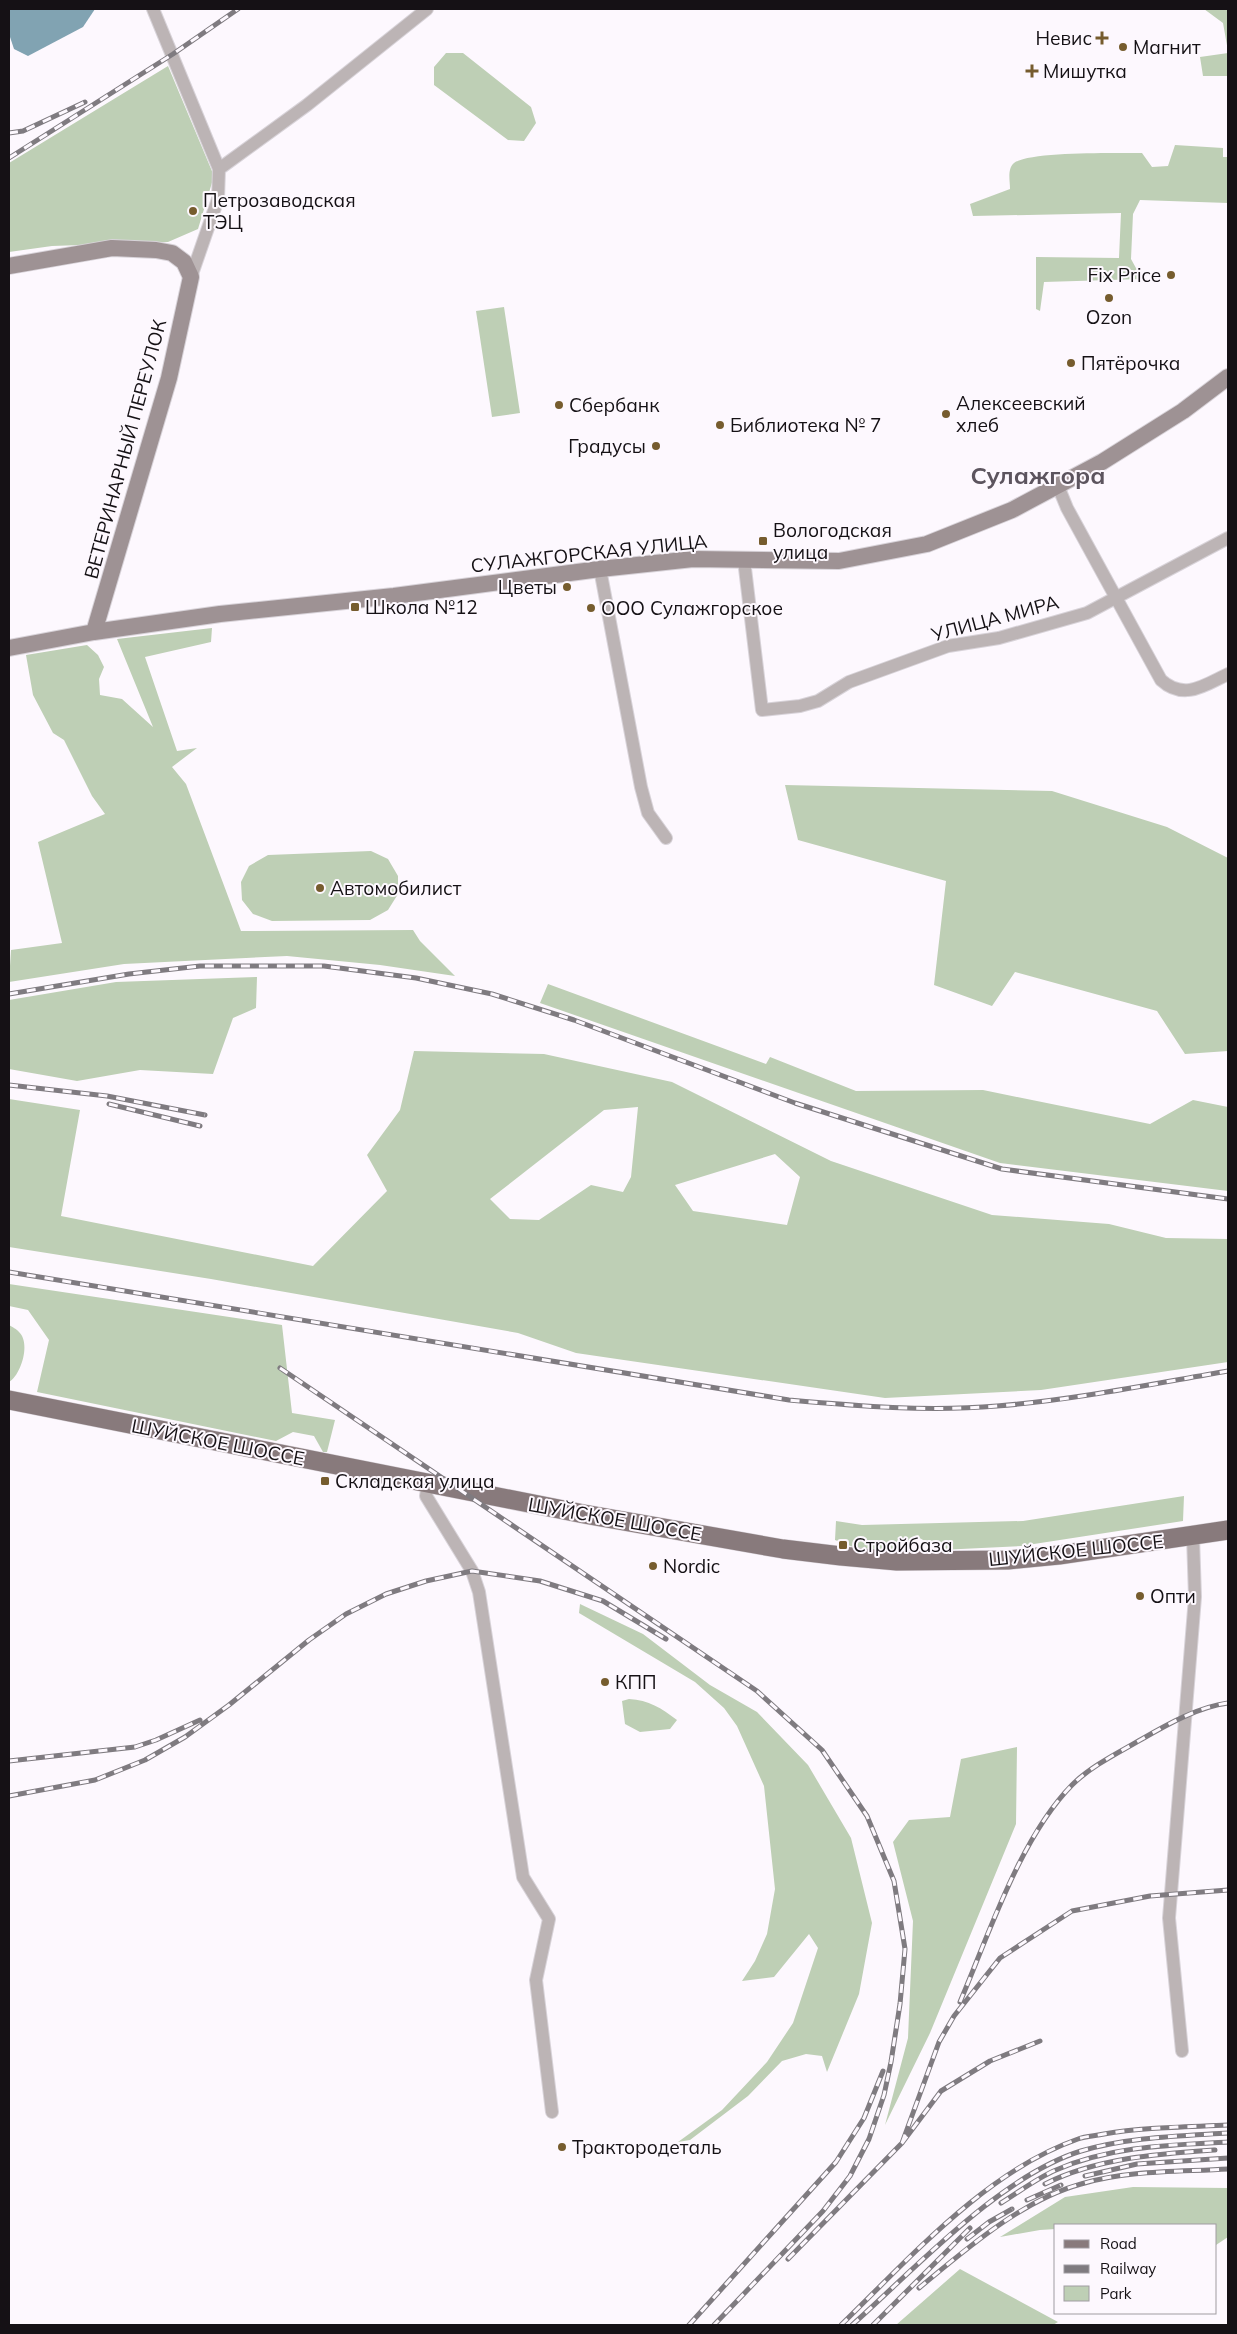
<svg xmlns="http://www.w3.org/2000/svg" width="1237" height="2334" font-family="Mulish,sans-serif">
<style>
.green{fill:#becfb5;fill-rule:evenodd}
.water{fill:#81a3b2}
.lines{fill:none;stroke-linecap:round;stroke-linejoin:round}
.minor-casing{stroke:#d8d3d9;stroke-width:14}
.secondary-casing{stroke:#d8d3d9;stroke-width:18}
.primary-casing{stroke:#d8d3d9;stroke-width:20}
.minor{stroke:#bcb4b5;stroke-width:12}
.secondary{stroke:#9e9294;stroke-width:16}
.primary{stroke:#887a7c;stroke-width:19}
.rail-casing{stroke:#7f7b80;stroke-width:5}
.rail{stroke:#fdf8fe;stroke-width:3;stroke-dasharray:9;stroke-linecap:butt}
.poi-dot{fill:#765c2e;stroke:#fdf8fe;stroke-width:2}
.labels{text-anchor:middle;stroke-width:4;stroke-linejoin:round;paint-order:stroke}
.poi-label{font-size:19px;fill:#151115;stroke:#fdf8fe;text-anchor:start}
.street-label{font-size:19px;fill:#151115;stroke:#fdf8fe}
.district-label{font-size:24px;font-weight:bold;fill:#5c545e;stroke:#fdf8fe}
</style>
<rect width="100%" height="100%" fill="#fdf8fe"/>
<path class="green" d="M1204,9H1228V51L1223,23Z
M446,53H463L531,107L536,123L524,141L508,140L434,85V67Z
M1228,53V76H1203L1200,57Z
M168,66L214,176L198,229L168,242L52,246L9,252V163Z
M1175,145L1223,148V157H1228V203L1140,200L1133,214L1131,259L1142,279L1044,282L1040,311L1036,309V257L1119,258L1121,213L973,216L970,204L1010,189C1010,181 1007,169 1014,163C1028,151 1120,153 1142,153L1152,167L1168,166Z
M504,307L520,413L492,417L476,311Z
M212,628L211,642L145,657L177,751L197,748L172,767L186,784L241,931L413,930L420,941L455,976L380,965L287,956L124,964L9,982L11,950L62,943L38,842L105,814L92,796L64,740L53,733L33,695L26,655L87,645L98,655L104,667L99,679L100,695L122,699L153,727L117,639Z
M785,785L1052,791L1167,827L1228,858V1051L1185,1054L1157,1011L1015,972L992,1006L934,985L946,881L798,840Z
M371,851L388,859L398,876V894L388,910L370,920L272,921L253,914L242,900L241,882L249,866L268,855Z
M257,977L256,1008L233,1018L213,1074L140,1070L77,1081L9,1069V1000L116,982Z
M548,984L766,1064L770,1057L856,1091L983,1090L1150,1124L1193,1100L1228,1107V1191L1000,1163L540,1003Z
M414,1051L544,1054L672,1082L831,1161L992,1215L1109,1224L1166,1238L1228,1239V1362L1041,1390L885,1398L576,1353L518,1333L211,1279L9,1247V1099L80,1110L61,1216L313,1266L387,1191L367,1155L400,1110ZM638,1107L631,1177L623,1192L591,1185L539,1220L510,1219L490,1199L604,1110ZM775,1154L800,1177L787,1225L693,1211L675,1185Z
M9,1284L282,1325L292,1413L335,1420L327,1452H323L314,1436L293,1432L276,1441L37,1392L49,1340L28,1310L9,1306Z
M9,1325C12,1327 17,1329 19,1332C31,1343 21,1375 9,1382Z
M1184,1496L1183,1521L1021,1546L940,1550L918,1537L895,1550H861L835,1540L836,1521L862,1525L1023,1521Z
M580,1604L643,1634L710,1685L757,1712L808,1765L851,1838L872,1923L859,1994L827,2072L822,2056L806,2054L782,2061L748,2096L690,2140L678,2142L722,2110L767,2062L793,2023L818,1948L809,1934L774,1977L742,1981L755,1961L767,1934L775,1889L764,1786L737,1726L724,1708L695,1682L579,1613Z
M629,1699C649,1700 661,1708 677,1720L670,1729L640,1732L625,1724L622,1701Z
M1017,1747L1016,1824L930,2033L885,2125L908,2038L913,1921L893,1842L909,1820L950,1817L961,1759Z
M1133,2187L1228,2188V2237L1216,2245V2225H1056V2229L1040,2230L1000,2237L1065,2197Z
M960,2269L1058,2322L1053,2325H896Z"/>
<path class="water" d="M9,9H95L83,27L28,56L14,49L9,34Z"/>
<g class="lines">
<defs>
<path id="minor" d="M153,9L219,169
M191,277L218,199L219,169L307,105L427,9
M1058,486L1067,508L1161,680C1184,701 1205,685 1228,674
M744,560L762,710L800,706L818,701L849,682L948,646L999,638L1087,613L1228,538
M600,569L641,787L648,813L666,838
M428,1484L426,1496L472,1571L479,1592L523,1877L549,1919L536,1980L552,2112
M1182,2051L1169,1918L1195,1597L1193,1537"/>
<path id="secondary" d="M9,266L112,248L156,250L172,253L184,262L191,277L169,378L94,632
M9,648L94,632L220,614L394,596L600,569L693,559L839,561L927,544L1012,510L1102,462L1183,411L1228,377"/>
<path id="primary" d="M9,1400L584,1514L783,1549L841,1556L897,1561L1008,1560L1059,1555L1228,1530"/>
</defs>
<use href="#minor" class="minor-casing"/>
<use href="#secondary" class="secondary-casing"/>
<use href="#primary" class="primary-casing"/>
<use href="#minor" class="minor"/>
<use href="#secondary" class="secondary"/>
<use href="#primary" class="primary"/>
<defs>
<path id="rail" d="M9,133L23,131L85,102
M9,158L173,54L238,9
M9,994L129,974L200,966H324L416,978L492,994L574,1020L795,1103L1002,1169L1228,1199
M9,1085L107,1096L205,1115
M109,1104L200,1126
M9,1272L789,1400C858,1406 927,1412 997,1406C1074,1400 1152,1384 1228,1371
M280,1368L757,1691L822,1750L867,1816L894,1881L905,1949L900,2004L891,2062L884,2095L869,2139L850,2176L823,2211L714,2325
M9,1761L135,1747L156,1740L200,1720
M9,1796L95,1780L145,1760L185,1737L229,1705L309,1640L346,1614L386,1594L426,1581L472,1571L540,1581L603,1601L666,1639
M960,2002C989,1934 1020,1838 1072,1785C1091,1766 1118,1753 1142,1739C1168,1724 1198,1707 1228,1703
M902,2143L939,2042L954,2016L1000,1958L1072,1911L1150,1896L1228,1890
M1085,2176L1137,2164L1228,2158
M1045,2184C1097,2158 1157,2154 1215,2150
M1027,2200L1061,2185
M1001,2203C1019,2192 1037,2178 1056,2170C1111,2146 1170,2145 1228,2142
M967,2239L989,2222L1012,2209
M788,2259L902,2143L941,2091L990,2061L1040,2041
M919,2288C965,2250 1022,2200 1081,2184C1128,2170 1180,2172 1228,2169
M689,2325L836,2162L864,2118L883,2071
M841,2325C909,2259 986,2171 1078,2139C1086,2136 1095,2136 1104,2134C1144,2127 1187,2127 1228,2125
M852,2325C915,2269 1000,2176 1081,2151C1128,2137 1180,2136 1228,2133
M873,2325L970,2228"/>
</defs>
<use href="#rail" class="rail-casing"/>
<use href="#rail" class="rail"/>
</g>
<g class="poi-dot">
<path d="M1099.5 30.5h5v5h5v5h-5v5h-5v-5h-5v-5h5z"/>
<circle cx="1123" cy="47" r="5"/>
<path d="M1029.5 63.5h5v5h5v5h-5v5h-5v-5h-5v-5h5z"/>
<circle cx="193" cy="211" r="5"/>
<circle cx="1171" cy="275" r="5"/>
<circle cx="1109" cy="298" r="5"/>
<circle cx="1071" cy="363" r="5"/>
<circle cx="559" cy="405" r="5"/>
<circle cx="946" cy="414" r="5"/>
<circle cx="720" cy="425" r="5"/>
<circle cx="656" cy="446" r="5"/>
<rect x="758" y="536" width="10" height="10" rx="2.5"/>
<circle cx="567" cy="587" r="5"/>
<rect x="350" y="602" width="10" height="10" rx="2.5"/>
<circle cx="591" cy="608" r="5"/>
<circle cx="320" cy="888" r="5"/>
<rect x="320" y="1476" width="10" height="10" rx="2.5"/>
<rect x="838" y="1540" width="10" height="10" rx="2.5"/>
<circle cx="653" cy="1566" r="5"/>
<circle cx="1140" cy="1596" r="5"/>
<circle cx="605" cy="1682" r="5"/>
<circle cx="562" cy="2147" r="5"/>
</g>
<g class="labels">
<g class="poi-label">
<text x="1092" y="45" text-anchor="end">Невис</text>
<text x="1133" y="54">Магнит</text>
<text x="1043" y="78">Мишутка</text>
<text x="203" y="207">Петрозаводская<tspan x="203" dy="22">ТЭЦ</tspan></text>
<text x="1161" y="282" text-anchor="end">Fix Price</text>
<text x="1109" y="324" text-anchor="middle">Ozon</text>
<text x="1081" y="370">Пятёрочка</text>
<text x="956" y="410">Алексеевский<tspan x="956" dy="22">хлеб</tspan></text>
<text x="569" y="412">Сбербанк</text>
<text x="730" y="432">Библиотека № 7</text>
<text x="646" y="453" text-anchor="end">Градусы</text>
<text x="773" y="537">Вологодская<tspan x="773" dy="22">улица</tspan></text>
<text x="557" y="594" text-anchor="end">Цветы</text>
<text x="365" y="614">Школа №12</text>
<text x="601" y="615">ООО Сулажгорское</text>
<text x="330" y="895">Автомобилист</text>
<text x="335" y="1488">Складская улица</text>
<text x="853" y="1552">Стройбаза</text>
<text x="663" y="1573">Nordic</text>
<text x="1150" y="1603">Опти</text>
<text x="615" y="1689">КПП</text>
<text x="572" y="2154">Трактородеталь</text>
</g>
<g class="street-label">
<text transform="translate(125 449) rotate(-75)" y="7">ВЕТЕРИНАРНЫЙ ПЕРЕУЛОК</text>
<text transform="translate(589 553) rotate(-6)" y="7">СУЛАЖГОРСКАЯ УЛИЦА</text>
<text transform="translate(995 618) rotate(-15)" y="7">УЛИЦА МИРА</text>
<text transform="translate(218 1442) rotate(11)" y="7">ШУЙСКОЕ ШОССЕ</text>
<text transform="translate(615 1519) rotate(10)" y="7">ШУЙСКОЕ ШОССЕ</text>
<text transform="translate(1076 1550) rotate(-6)" y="7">ШУЙСКОЕ ШОССЕ</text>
</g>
<g class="district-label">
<text x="1038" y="484">Сулажгора</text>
</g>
</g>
<rect width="1237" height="2334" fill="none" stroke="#151115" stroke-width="20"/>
<rect x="1054" y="2224" width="162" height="90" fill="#fdf8fe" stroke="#a09ca1"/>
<rect x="1064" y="2240" width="25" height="8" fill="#887a7c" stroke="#a09ca1"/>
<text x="1100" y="2249" font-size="15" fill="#151115">Road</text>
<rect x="1064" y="2265" width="25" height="8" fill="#7f7b80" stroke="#a09ca1"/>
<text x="1100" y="2274" font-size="15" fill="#151115">Railway</text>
<rect x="1064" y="2286" width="25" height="15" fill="#becfb5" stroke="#a09ca1"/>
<text x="1100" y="2299" font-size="15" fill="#151115">Park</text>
</svg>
